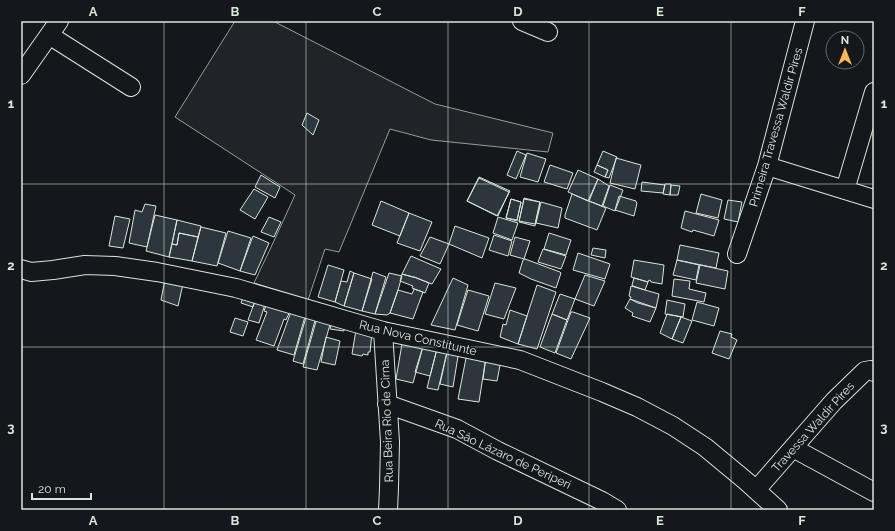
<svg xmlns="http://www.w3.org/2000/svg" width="895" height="531" font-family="Raleway,sans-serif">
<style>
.green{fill:#202428;stroke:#939e99}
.building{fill:#2c363c;stroke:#d8e6dc}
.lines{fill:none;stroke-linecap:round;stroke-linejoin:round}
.street-casing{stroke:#d8e6dc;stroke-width:20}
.street{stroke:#14181c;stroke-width:18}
.grid{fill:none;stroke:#d8e6dc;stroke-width:1;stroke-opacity:0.55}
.labels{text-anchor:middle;stroke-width:3;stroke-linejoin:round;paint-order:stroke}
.street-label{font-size:12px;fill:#d8e6dc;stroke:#14181c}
.neatline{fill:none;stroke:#d8e6dc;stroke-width:1.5}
.grid-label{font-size:13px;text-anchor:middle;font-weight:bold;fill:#d8e6dc}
</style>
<rect width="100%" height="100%" fill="#14181c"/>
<path class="green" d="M235,21H273L435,104L553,133L548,152L431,140L390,129L339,252L325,249L308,300L254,283L273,243L295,195L175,117Z"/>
<path class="building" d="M307,113L319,120L313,135L302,125Z
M517,151L526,155L516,179L507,175Z
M603,151L617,157L609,178L605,177L608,170L597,165Z
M527,153L546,159L538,182L520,177Z
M616,158L641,165L635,189L610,183Z
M550,165L573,173L567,189L544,182Z
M597,165L608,170L605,177L594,172Z
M578,170L598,179L588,201L568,192Z
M261,175L280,187L275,198L255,187Z
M479,177L510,191L497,216L467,201Z
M479,178L509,192L498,216L467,201Z
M598,179L609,186L602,206L589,201Z
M642,182L665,185L663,193L641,191Z
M665,184H671L670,195L663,194Z
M610,185L623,190L615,211L603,206Z
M671,185L680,186L678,195H670Z
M254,189L268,197L255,219L240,210Z
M572,194L606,208L597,230L565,218V215Z
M701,194L722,200L718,218L696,213Z
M619,196L636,201V202L637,203L634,216L615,210Z
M524,198L540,202L535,226L519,222Z
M511,199L521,202L517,220L506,218Z
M511,199L521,202L517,221L506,218Z
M524,199L540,202L535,224L519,221Z
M728,200L742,202L738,222L724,219Z
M381,201L409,213L400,236L372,225Z
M541,202L562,208L558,228L536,223Z
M145,204L156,206L147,247L129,243L135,210L142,212Z
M685,211L719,220L714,236L693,230L692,232L681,228Z
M409,213L432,222L420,251L397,243Z
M155,215L177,220L169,257L146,251Z
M115,216L130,219L123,248L109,246Z
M269,217L281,222L274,237L261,232Z
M498,217L518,223L512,240L493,233Z
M177,220L201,226L198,237L179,233L177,245L172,244Z
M455,226L489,238L482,258L449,244Z
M201,227L226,233L217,266L192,261Z
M228,231L251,238L240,271L218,263Z
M179,233L198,237L192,261L169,257L172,244L177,245Z
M549,233L571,240L566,255L544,249Z
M494,235L512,241L508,256L489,250Z
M253,236L269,243L255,275L240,271Z
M430,237L449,244L440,264L420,256Z
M515,237L530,241L524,259L510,255Z
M680,245L719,253L716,268L677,260Z
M593,248L606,250L605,258L591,255Z
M543,249L566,256L561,269L538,262Z
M578,253L610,264L605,279L573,270Z
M411,256L441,269L432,284L414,277H413L402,274Z
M525,259L560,272L561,273L556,288L531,279L519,273L523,260Z
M634,260L664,265L662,284L651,282V281L649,280L648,282L631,277Z
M677,260L699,265L696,280L673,275Z
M328,265L344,270L335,302L318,297Z
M700,265L728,271L725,289L696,283Z
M350,271L354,273L344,306L335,302L341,281L347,282Z
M373,272L386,277L375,314L362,311Z
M354,273L372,279L362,311L344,306Z
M389,273L402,276L398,290L390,313L387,315L375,314Z
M402,274L413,277H414L429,283L425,293L412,288L413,286L400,281Z
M585,275L605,281L594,306L575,299Z
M453,278L468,285L455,330L431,325Z
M634,278L648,282L645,290L633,286L632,285Z
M165,279L183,284L178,306L161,300Z
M674,279L690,281L689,289L706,293L704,302L672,296Z
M495,283L516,288L504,319L485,314Z
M537,285L556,292L537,349L518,344Z
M631,286L659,294L656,308L630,299L631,297L629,296Z
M414,289L423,292L413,319L390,313L398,290L412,294Z
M468,290L489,296L478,331L457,325Z
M560,294L575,299L567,320L552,314Z
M244,295L256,298L253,307L241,303Z
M256,298L266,301L259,323L248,320Z
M630,299L638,303L656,308L650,322L632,316L633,313L625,308Z
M268,300L291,309L286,320L284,319L274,346L256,340L267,312L264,311Z
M667,300L685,304L683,317L665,314Z
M697,302L719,308L714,326L692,320Z
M292,309L306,313L294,355L277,350Z
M510,310L527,316L518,344L500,337L503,324L506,325Z
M571,312H573L590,318L571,359L556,353Z
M307,314L316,317L303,364L293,361Z
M552,314L567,320L555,353L540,347Z
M667,314L681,317L672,339L660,333Z
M681,317L692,321L683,343L672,339Z
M235,318L248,322L243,336L230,332Z
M317,318L331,321L317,370L303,367Z
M332,321L345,324L344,331L330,329Z
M356,330L372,333L370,352H368V355L363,354L362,356L352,354Z
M720,331L732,334L731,337L737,340L729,359L712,353Z
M326,337L340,341L335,365L321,362Z
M403,338L424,343L413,383L396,379Z
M424,343L438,345L430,376L415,372Z
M438,345L448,348L438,390L427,388Z
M448,348L459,350L453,387L440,384Z
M467,353L486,357L479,402L458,399Z
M486,357L501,360L497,381L483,379Z"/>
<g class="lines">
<defs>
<path id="street" d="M522,21L548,32
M49,35L131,87
M21,75L59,21
M767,166L874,199
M845,190L874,92
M737,254L767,166L805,21
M21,269L31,272L53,270L85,265L115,266L157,272L236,288L383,331L520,360L602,392L637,407L673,426L705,447L746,481L778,510
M383,331L390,442L389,488L388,510
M387,404L457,429L498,451L602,501L617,510
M793,448L874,492
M756,490L834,401L865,371L871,370L874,372"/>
</defs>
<use href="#street" class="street-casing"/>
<use href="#street" class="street"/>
</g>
<path class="grid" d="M164,21V510M306,21V510M448,21V510M589,21V510M731,21V510M21,184H874M21,347H874"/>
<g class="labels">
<g class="street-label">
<text transform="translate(776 127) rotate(-74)" y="4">Primeira Travessa Waldir Pires</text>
<text transform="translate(418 338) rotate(13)" y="4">Rua Nova Constitunte</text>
<text transform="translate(387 421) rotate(-92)" y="4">Rua Beira Rio de Cirna</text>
<text transform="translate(813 427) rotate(-48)" y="4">Travessa Waldir Pires</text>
<text transform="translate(503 454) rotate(25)" y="4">Rua Sâo Lázaro de Periperi</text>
</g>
</g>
<rect width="895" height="531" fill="none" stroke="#14181c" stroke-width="44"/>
<g transform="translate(845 50)"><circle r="19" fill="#14181c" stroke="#626a69"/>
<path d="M0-3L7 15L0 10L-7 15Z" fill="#ffb74d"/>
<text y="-6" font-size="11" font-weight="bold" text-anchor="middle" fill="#d8e6dc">N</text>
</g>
<path d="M32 493v6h59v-6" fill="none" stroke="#d8e6dc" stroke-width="2"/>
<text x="38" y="493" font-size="12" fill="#d8e6dc" stroke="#14181c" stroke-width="3" paint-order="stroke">20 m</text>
<rect x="22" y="22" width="851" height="487" class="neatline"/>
<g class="grid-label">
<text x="93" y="16">A</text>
<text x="235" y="16">B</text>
<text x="377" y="16">C</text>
<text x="518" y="16">D</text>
<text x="660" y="16">E</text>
<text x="802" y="16">F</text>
<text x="11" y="108">1</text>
<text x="884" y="108">1</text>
<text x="11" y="270">2</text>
<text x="884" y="270">2</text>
<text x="11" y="432">3</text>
<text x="884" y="432">3</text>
<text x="93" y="525">A</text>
<text x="235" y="525">B</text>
<text x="377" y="525">C</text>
<text x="518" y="525">D</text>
<text x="660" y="525">E</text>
<text x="802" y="525">F</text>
</g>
</svg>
